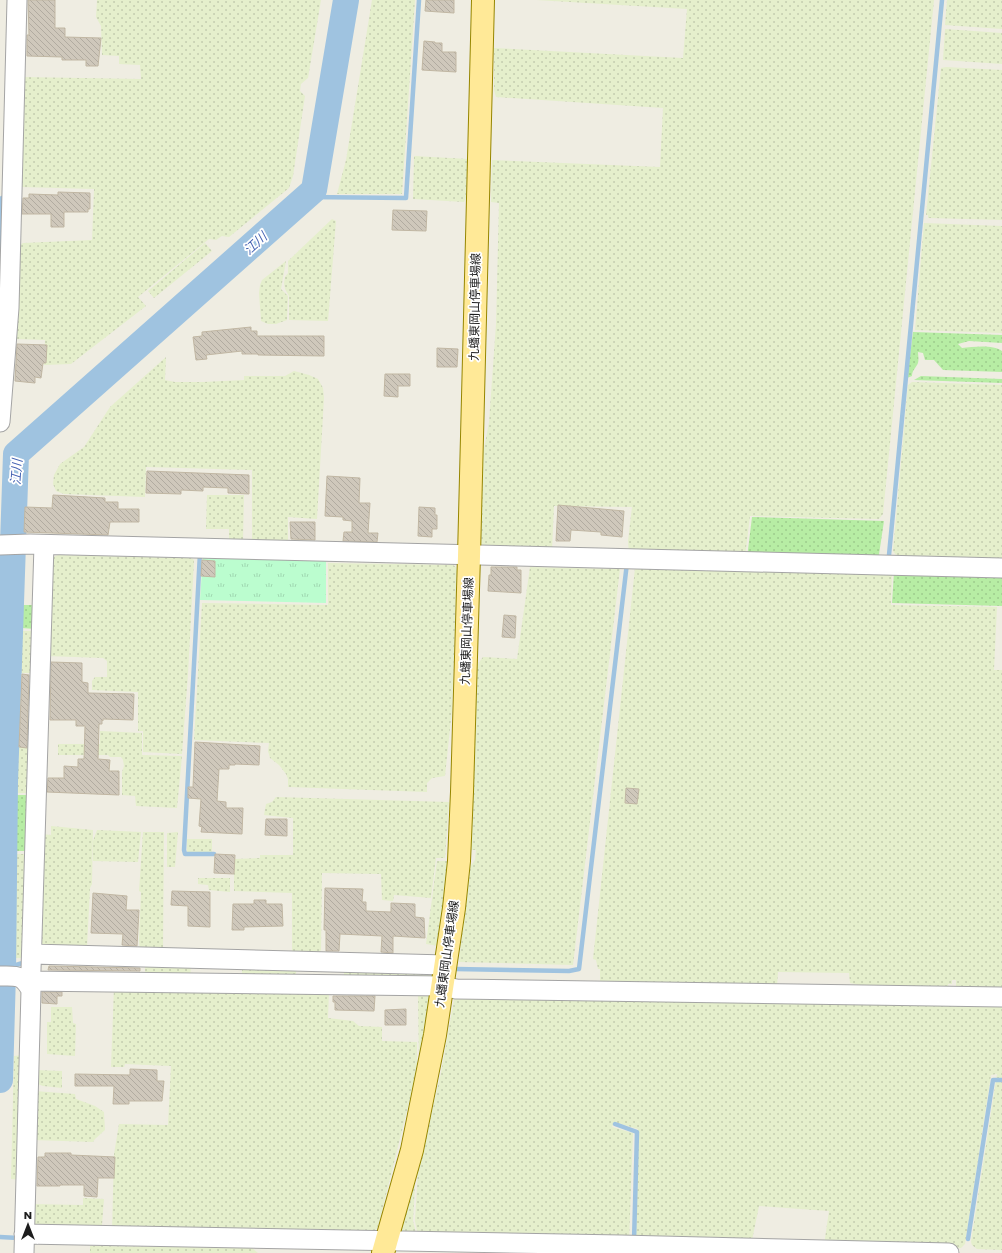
<svg xmlns="http://www.w3.org/2000/svg" width="1002" height="1253" font-family="Poppins,'Noto Sans JP',sans-serif">
<style>
.farmland{fill:url(#farmland-dots)}
.grass{fill:url(#grass-dots)}
.park{fill:url(#park-tufts)}
.lines{fill:none;stroke-linecap:round;stroke-linejoin:round}
.stream{stroke:#9fc3e0;stroke-width:4.5}
.river{stroke:#9fc3e0;stroke-width:26}
.building{fill:url(#building-back-hatch);stroke:#c1b7a3}
.minor-casing{stroke:#a4a4a4;stroke-width:21}
.major-casing{stroke:#968600;stroke-width:24}
.minor{stroke:#fff;stroke-width:19}
.major{stroke:#ffe997;stroke-width:22}
.labels{text-anchor:middle;stroke-width:3.5;stroke-linejoin:round;paint-order:stroke}
.street-label{font-size:12px;fill:#1d1d1d;stroke:#fff}
.water-label{font-size:13px;font-style:italic;fill:#4462b2;stroke:#fff}
</style>
<defs>
<pattern id="farmland-dots" width="8" height="8" patternUnits="userSpaceOnUse"><rect width="8" height="8" fill="#e5efcc"/><path d="M2 2h.1M6 6h.1" fill="none" stroke="#c4ccaf" stroke-width="1.8" stroke-linecap="round"/></pattern>
<pattern id="grass-dots" width="8" height="8" patternUnits="userSpaceOnUse"><rect width="8" height="8" fill="#b7eda4"/><path d="M2 2h.1M6 6h.1" fill="none" stroke="#9dcb8d" stroke-width="1.8" stroke-linecap="round"/></pattern>
<pattern id="park-tufts" width="24" height="20" patternUnits="userSpaceOnUse"><rect width="24" height="20" fill="#bbfdcf"/><path d="M3 7l-1-3M5 7V3M7 7l1-3M15 17l-1-3M17 17v-4M19 17l1-3" fill="none" stroke="#a0d8b1"/></pattern>
<pattern id="building-back-hatch" width="6" height="6" patternUnits="userSpaceOnUse"><rect width="6" height="6" fill="#cfc8bb"/><path d="M-1 5l2 2M0 0l6 6M5-1l2 2" fill="none" stroke="#b1aba0"/></pattern>
</defs>
<rect width="100%" height="100%" fill="#efede2"/>
<path class="farmland" d="M97,0H321L308,78L301,84L300,91L305,96L293,176L289,188L229,237L222,236L216,240L209,239L138,297L146,306L71,364L44,365L45,340L15,339L20,245L23,243L92,240L94,189L20,187L22,77L141,79L140,65L119,64V56L102,55L101,26L96,17Z
M372,0H415L402,194H337L346,160Z
M536,0H934L883,514L879,519L750,516L745,557L629,553L628,541L632,507L554,506L552,550L489,547L481,545L483,454L489,422L496,324L499,203L491,202L492,160L660,167L663,108L496,97L494,90V48L683,58L687,9Z
M947,0H1002V29L945,25Z
M945,29L1002,33V64L943,60Z
M946,67L1002,70V220L928,218V215H926L941,68Z
M414,156L468,159L466,198L464,202L413,199Z
M332,219L336,221L328,321L289,320V296L285,289L284,283L285,277L288,273V261Z
M924,223L1002,226V333L915,330Z
M205,243L212,251L154,298L148,291Z
M286,261L281,289L288,296L287,320L276,324H268L261,321L259,293L260,285L262,280Z
M166,357L165,380L175,382H203L244,380V376H285L294,371L309,375L318,379L323,388L324,398L317,519L288,517V542L252,543V470L146,467L145,497L64,494L56,491L53,484L54,475L60,464L84,447L110,407Z
M912,382L1002,385V562L899,559L893,551L908,385Z
M207,495H244L243,543L229,544V529H206Z
M58,555L191,558L194,560L188,674L182,754L143,752V731H138V692L92,690V681L95,677H107V661L103,658L46,656L47,636H51V629L48,625L49,559Z
M328,563L453,565L456,567L457,571L452,710L445,776L432,778L427,783V792L288,787V779L286,774L279,765L270,758L268,751L269,743L194,740L202,603L328,605Z
M530,567L620,569L573,965L459,962L469,868L475,860L476,850H470L474,773L477,665L483,657L517,659Z
M635,568L892,572L891,605L997,607L994,670H1002V989L956,988V980H952V984H948L949,988L860,987V985L850,983L849,973L778,972L777,986L600,983V969H598L596,960L593,959Z
M21,631H33L32,673H20Z
M100,731L142,733V755L182,756L177,808L136,806L135,796L122,795V772L124,766L123,760L121,757H110L108,755H58V744H100Z
M19,747H32L30,793H17Z
M276,797L449,802L445,858H436L431,898L394,895L393,901L382,900L381,874L322,873L321,950L317,955L292,956V893L234,891V859L260,858V855H293V818L264,815L266,804L272,802Z
M51,826L93,830L92,884L90,888L87,947L41,950L37,943L42,834L51,835Z
M97,830L141,832L138,862L93,861V841Z
M143,832H164L163,953H140L139,940L141,892L139,891Z
M178,832L175,867H167V833Z
M187,839H212V853L187,852Z
M14,854H27L23,958H13Z
M437,861H450L440,946L426,944Z
M198,878H230V892L209,890L208,885L198,884Z
M145,964L191,966L190,979L145,978Z
M242,968L296,970V980L242,979Z
M344,970L437,972L436,980L344,982Z
M114,986L329,991L328,1018L353,1021L359,1026L382,1027V1041L417,1042V1070L378,1227L373,1233L112,1230L114,1154L119,1124L168,1125L171,1066L125,1064L124,1067H111Z
M418,993L431,994L419,1070Z
M459,995L1002,1004V1250L977,1249L972,1245L971,1242L997,1074L991,1075L965,1244L961,1248L826,1246L824,1245L829,1211L759,1206L751,1245L635,1243L638,1129L614,1122L612,1127L633,1133L629,1243L418,1236L415,1221L418,1169L441,1073L454,1000Z
M51,1007H72L73,1023L76,1024L75,1056L47,1054V1022H51Z
M24,1055L21,1180L11,1179L14,1056Z
M35,1070L62,1071V1088L43,1086L35,1083Z
M34,1091L75,1094L76,1099L95,1106L104,1112L105,1130L95,1139L93,1142L33,1140Z
M413,1181L415,1185L413,1221L417,1237L399,1235Z
M83,1198L104,1199L102,1225L99,1229H37L32,1223V1204L83,1205Z
M90,1246L252,1248L258,1253H90Z"/>
<path class="grass" d="M913,332L1002,335V343L969,341L958,344L962,348C973,347 992,344 1002,351V372L943,370L934,360H925L923,353L918,352C918,355 919,359 918,363C916,368 912,370 912,376L907,378Z
M921,376L1002,379V383L914,380Z
M752,517L884,521L878,561L747,558Z
M894,572L1002,574V606L892,603Z
M22,605H35V629L22,628Z
M17,795H29L27,851H15Z"/>
<path class="park" d="M203,556L326,559V603L200,600Z"/>
<g class="lines">
<path class="stream" d="M307,197L406,198L419,0
M0,259L2,198
M200,553L184,850L185,854H214
M889,555L942,0
M6,968L26,962
M456,969L569,971L579,969L627,563
M615,1124L637,1132L634,1241
M0,1237L18,1238
M968,1239L993,1080H1002"/>
<path class="river" d="M0,1080L3,973L5,782L16,454L314,190L346,0"/>
</g>
<path class="building" d="M28,0H55V28H65V37L101,38L98,66H86V60H62V57L27,56V35H29Z
M426,0H454V13L425,11Z
M424,41L435,42V43H442V52H456V72L422,70Z
M58,192L90,193V209H88V212H64V227H51V214H22L23,198H29V194L58,195Z
M393,210L427,211L426,231L392,230Z
M251,327V331H257V336H324V356L258,355V354H242V351L206,355L207,359L196,360L193,337L202,336V332Z
M17,344L47,345L46,363H43L41,378L35,377V383L15,381Z
M437,348L458,349L457,367H437Z
M385,374H410V386H398V397L384,396Z
M147,471L249,475V494L228,493V488L203,487V491L181,490V494L146,493Z
M327,476L360,478L359,503H370L368,533H378L377,542L343,541L344,532H352V521L343,520V517L325,516Z
M53,495L105,498V502H118V509H139V522H110L108,535L24,532L25,507L52,508Z
M558,505L624,511L622,537L601,535V532L571,530L570,541H556Z
M419,507L435,508V515H437V529H432V537L418,536Z
M290,522H315V540L291,539Z
M202,560L215,561V577L201,576Z
M491,567H517V570H521V593L488,591L489,575H491Z
M504,615L516,616L515,638L502,637Z
M51,662L82,663V682L88,683V693L134,694L133,720L103,719V721L102,720V724H99L98,759L110,760L109,771H119V795L47,792L48,778H64V766L78,767V759H84L85,726H76V720H50Z
M22,674L29,675L27,748L19,747Z
M195,742L260,746L259,765L235,764V765H229V769H219L217,801L226,802V808H243L242,834L201,832L202,827L199,826L201,799L188,798V787H193Z
M626,788L639,789L637,804L625,803Z
M266,819H287V836L265,835Z
M215,854L235,855L234,874L214,873Z
M325,888L363,889L362,902H366V911L391,912V903L415,904V917L424,918L425,938L393,936V953L381,952L382,936L340,934L339,951H326V930H324Z
M172,891L210,892V927L188,926V906L171,905Z
M93,893L127,896L126,910H139L137,946L122,945L123,934L91,933Z
M254,900H266V904H282L283,926L244,927V930H232L233,904H254Z
M49,966L140,968V971L48,970Z
M42,992H62V996H57V1004L42,1003Z
M333,996H375L374,1011L335,1010V1002H333Z
M406,1009V1025H385V1010Z
M130,1069L157,1070V1081H164L162,1101H129V1104H113L114,1086H75V1074L130,1075Z
M45,1153H71V1155L115,1157L114,1178H98L97,1197L84,1196V1185H60V1186H37L38,1157H45Z"/>
<g class="lines">
<defs>
<path id="minor" d="M0,422L9,308L17,0
M0,545L30,544L1002,568
M44,545L31,970L26,981L443,986L456,989L1002,997
M32,954L446,965
M0,976C17,976 22,974 31,990L24,1253
M24,1234L621,1245L949,1253"/>
<path id="major" d="M383,1253L412,1150L435,1035L454,908L459,861L462,792L469,556L483,0"/>
</defs>
<use href="#minor" class="minor-casing"/>
<use href="#major" class="major-casing"/>
<use href="#minor" class="minor"/>
<use href="#major" class="major"/>
</g>
<g class="labels">
<g class="street-label">
<text transform="translate(475 307) rotate(-89)" y="4">九蟠東岡山停車場線</text>
<text transform="translate(467 631) rotate(-88)" y="4">九蟠東岡山停車場線</text>
<text transform="translate(447 954) rotate(-82)" y="4">九蟠東岡山停車場線</text>
</g>
<g class="water-label">
<text transform="translate(255 243) rotate(-42)" y="5">江川</text>
<text transform="translate(16 472) rotate(-86)" y="5">江川</text>
</g>
</g>
<g transform="translate(28 1225)" stroke="#ffffff" stroke-width="3" paint-order="stroke">
<path d="M0-3L7 15L0 10L-7 15Z" fill="#1d1d1d"/>
<text y="-6" font-size="11" font-weight="bold" text-anchor="middle" fill="#1d1d1d">N</text>
</g>
</svg>
